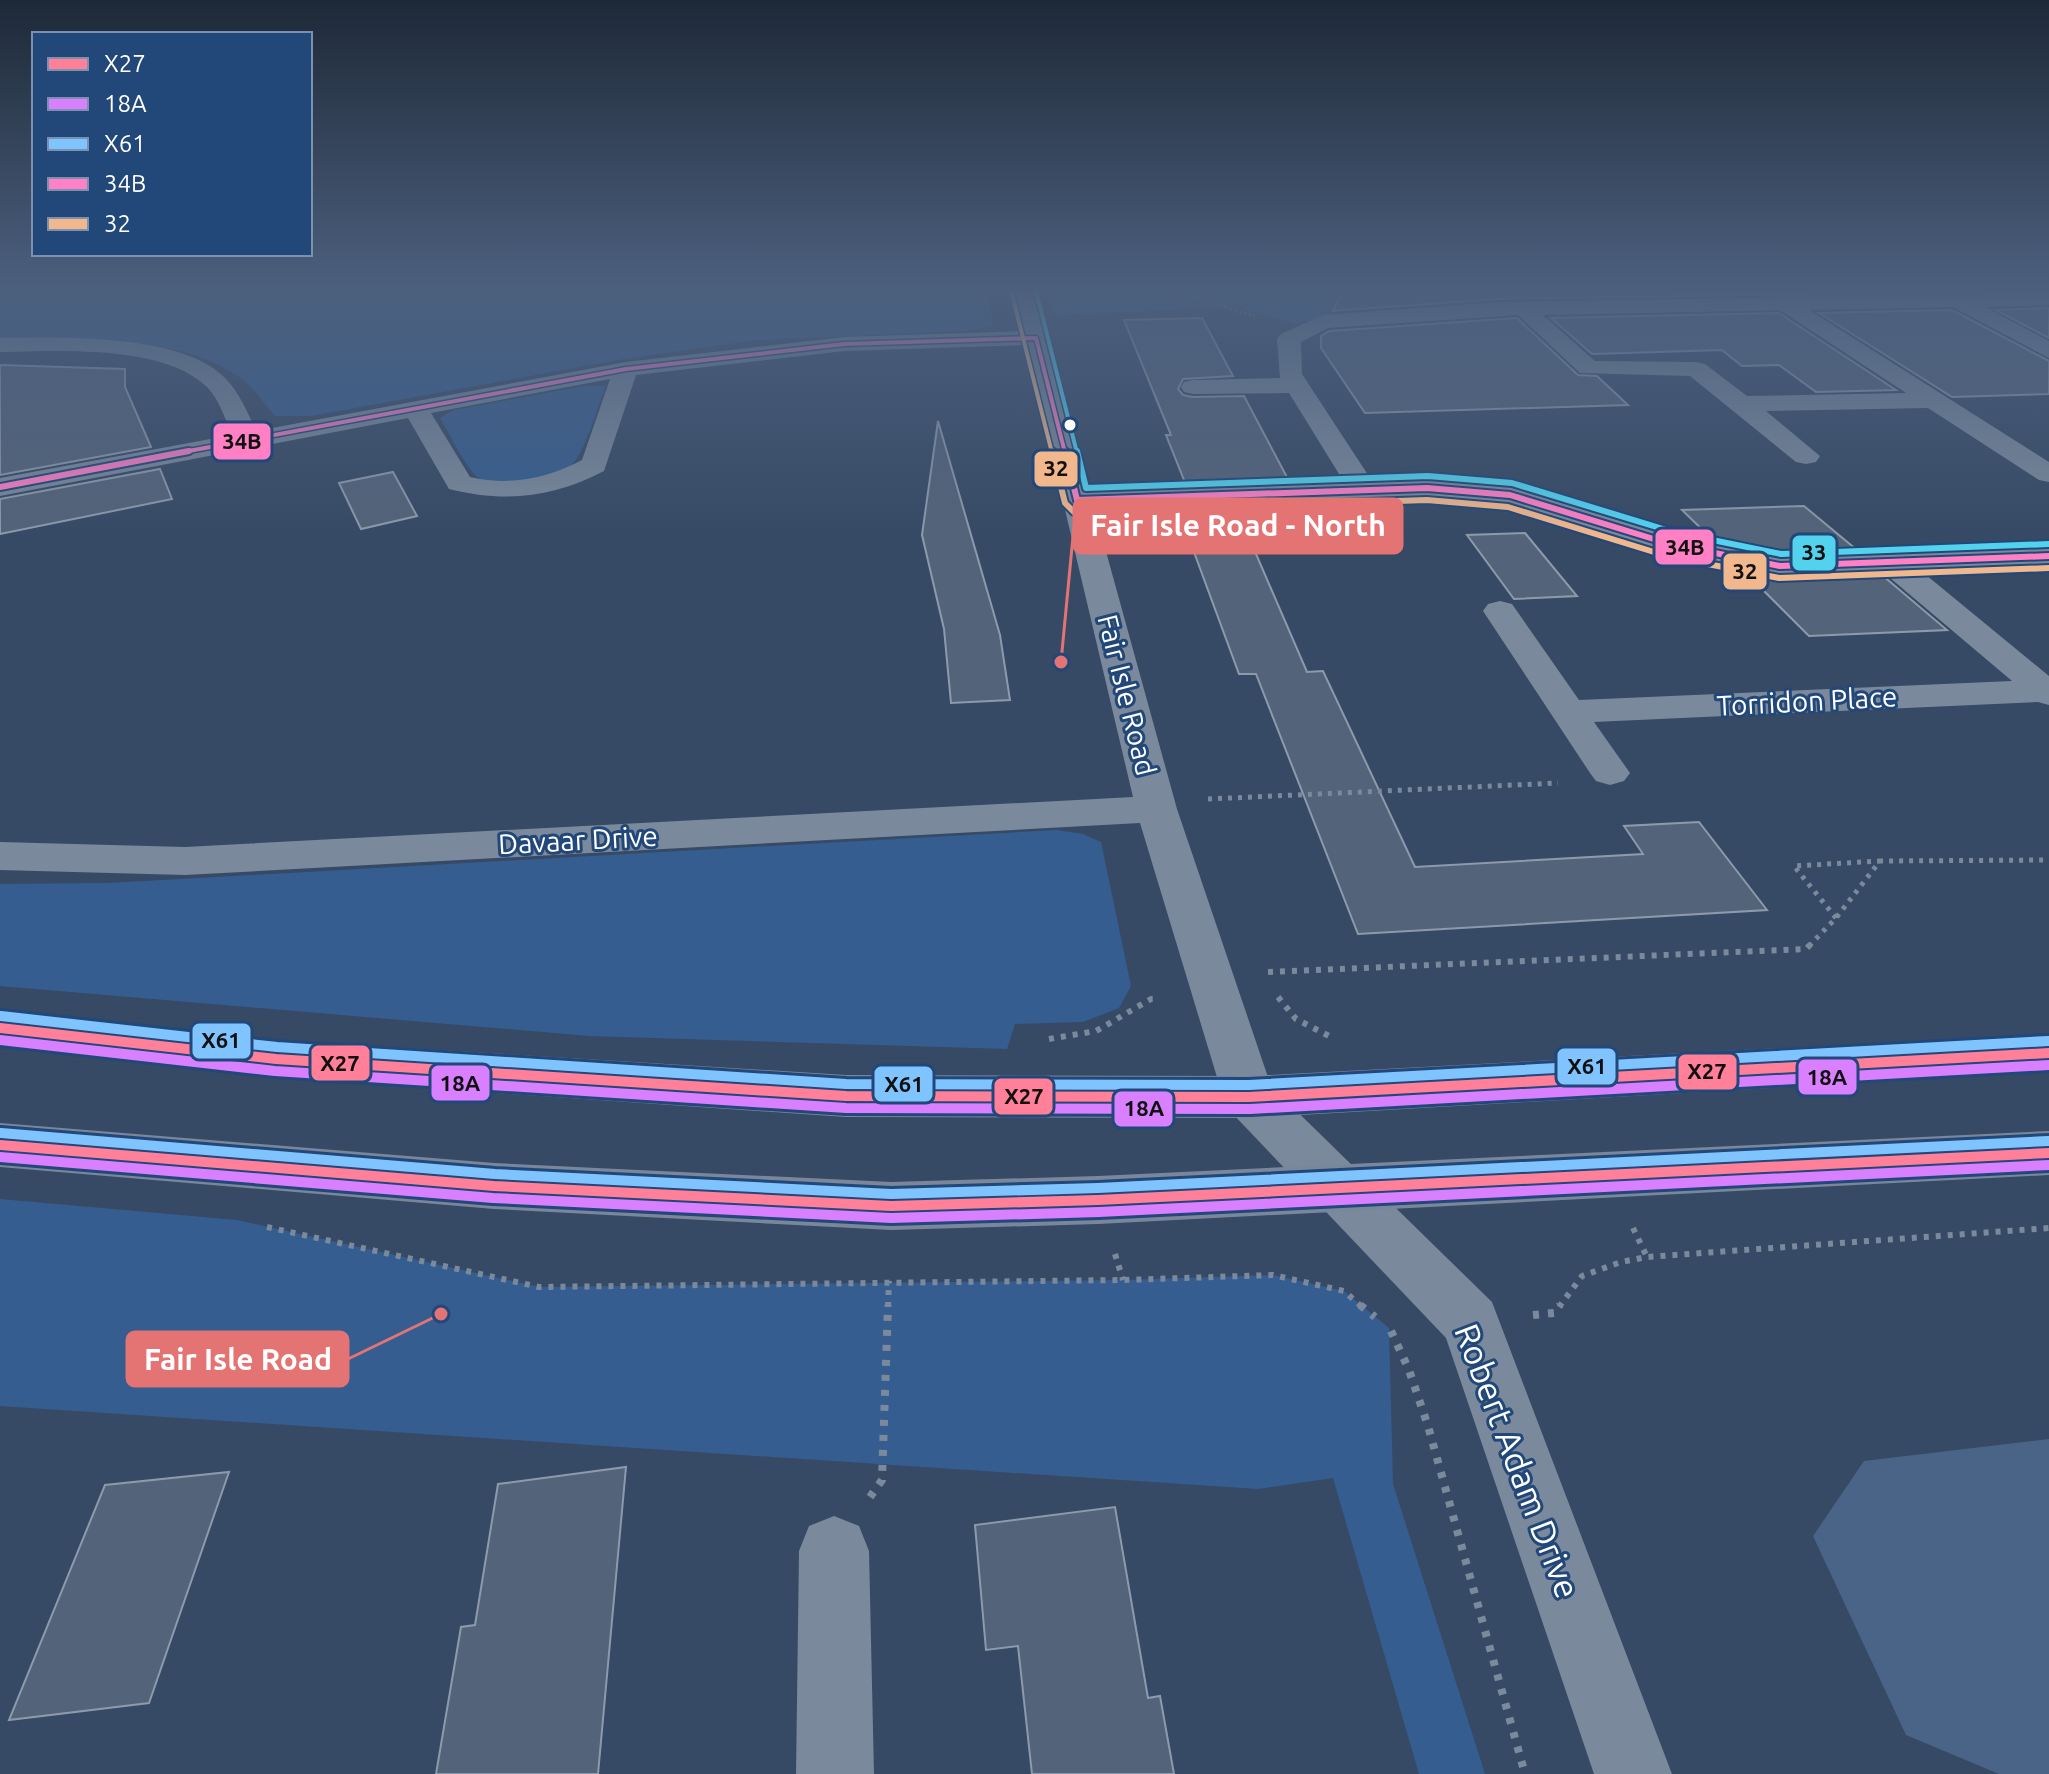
<svg xmlns="http://www.w3.org/2000/svg" width="2049" height="1774" font-family="Ubuntu,sans-serif">
<style>
.green{fill:#365d8f}
.water{fill:#4a6488}
.building{fill:#536379;stroke:#8d9aab;stroke-width:2}
.lines{fill:none;stroke-linecap:round;stroke-linejoin:round}
.path-far3{stroke:#7a8a9c;stroke-width:3;stroke-dasharray:2 3;stroke-linecap:butt}
.path-far2{stroke:#7a8a9c;stroke-width:5;stroke-dasharray:4 6;stroke-linecap:butt}
.path-far1{stroke:#7a8a9c;stroke-width:6;stroke-dasharray:5 7;stroke-linecap:butt}
.path{stroke:#7a8a9c;stroke-width:8;stroke-dasharray:6 9;stroke-linecap:butt}
.minor{fill:#7a8a9c;fill-rule:evenodd}
.major{fill:#7a879b;fill-rule:evenodd}
.bus-1-casing{stroke:#224779;stroke-width:16}
.bus-2-casing{stroke:#224779;stroke-width:16}
.bus-3-casing{stroke:#224779;stroke-width:16}
.bus-4-far1-casing{stroke:#224779;stroke-width:7}
.bus-4-casing{stroke:#224779;stroke-width:10}
.bus-5-far1-casing{stroke:#224779;stroke-width:7}
.bus-5-casing{stroke:#224779;stroke-width:10}
.bus-6-far1-casing{stroke:#224779;stroke-width:7}
.bus-6-casing{stroke:#224779;stroke-width:10}
.bus-1{stroke:#ff8098;stroke-width:10}
.bus-2{stroke:#d880ff;stroke-width:10}
.bus-3{stroke:#80c4ff;stroke-width:10}
.bus-4-far1{stroke:#ff80c5;stroke-width:4}
.bus-4{stroke:#ff80c5;stroke-width:6}
.bus-5-far1{stroke:#f1b78d;stroke-width:4}
.bus-5{stroke:#f1b78d;stroke-width:6}
.bus-6-far1{stroke:#53d2ee;stroke-width:4}
.bus-6{stroke:#53d2ee;stroke-width:6}
.bus-dot{fill:#fff;stroke:#224779;stroke-width:3}
.labels{text-anchor:middle;stroke-width:6;stroke-linejoin:round;paint-order:stroke}
.street-label{font-size:28px;fill:#fff;stroke:#224779}
.near-street-label{font-size:34px;fill:#fff;stroke:#224779}
.leader{fill:none;stroke:#e47373;stroke-width:3}
.callout-dot{fill:#e47373;stroke:#224779;stroke-width:3}
.callout{fill:#e47373;stroke:#e47373;stroke-width:3}
.callout-label{font-size:30px;text-anchor:middle;font-weight:bold;fill:#fff}
.line-badge{stroke:#224779;stroke-width:3}
.pale-badge-label{font-size:22px;text-anchor:middle;font-weight:bold;fill:#111}
</style>
<rect width="100%" height="100%" fill="#364a65"/>
<path class="green" d="M0,287H986L993,326L967,331L757,340L624,359L311,416H275C266,406 257,392 247,383C186,331 75,342 0,341Z
M1045,287H1352L1328,316L1296,324L1237,307L1055,315Z
M584,386H606C597,407 588,443 575,461C562,480 495,492 476,476C464,464 449,433 440,418L454,410Z
M1056,830L1083,834L1101,842L1131,986L1119,1008L1083,1022L1015,1024L1007,1049L589,1036L0,986V884L109,883Z
M0,1199L237,1220L539,1287L1123,1280L1273,1275L1344,1291L1389,1328L1393,1484L1485,1774H1419L1333,1478L1258,1489L0,1406Z"/>
<path class="water" d="M2049,1439V1774H1999L1906,1735L1813,1536L1864,1461Z"/>
<path class="building" d="M1345,287H1931L1933,292L1499,299L1333,311Z
M2049,308V338L1996,310Z
M1952,310L2049,361V394L1952,397L1819,313Z
M1779,313L1896,390L1816,392L1779,365L1742,366L1722,350L1592,354L1551,318Z
M1202,318L1233,376L1183,379L1178,389L1183,395L1192,397L1244,396L1289,481L1186,485L1166,435H1171L1124,320Z
M1517,318L1578,375L1597,376L1628,405L1365,413L1321,348V336L1329,331Z
M0,365L125,369V387L151,447L0,475Z
M938,421L1000,635L1010,700L951,703L944,629L922,535Z
M160,469L172,499L0,534V499Z
M393,472L417,516L361,529L339,483Z
M1302,504L1323,544L1253,547L1307,672L1323,671L1415,867L1643,854L1624,826L1699,822L1767,910L1358,934L1256,674H1239L1184,525L1202,524L1195,508Z
M1804,506L1857,550L1780,553L1713,540L1682,510Z
M1525,533L1577,596L1514,599L1467,535Z
M1746,573L1780,579L1882,575L1947,630L1809,636Z
M626,1467L598,1774H436L461,1627L475,1625L498,1484Z
M229,1472L149,1703L9,1720L105,1485Z
M1115,1507L1148,1698L1160,1696L1174,1774H1032L1018,1646L986,1650L975,1525Z"/>
<g class="lines">
<path class="path-far3" d="M1158,287L1255,316"/>
<path class="path-far2" d="M1208,799L1558,783
M1836,918L1794,866L1880,861
M1809,946L1836,918L1880,861L2049,860"/>
<path class="path-far1" d="M1268,972L1806,949L1811,944
M1278,997L1296,1019L1329,1036
M1049,1039L1096,1031L1151,999H1158
M267,1227L539,1287L1123,1280L1273,1275L1344,1291L1362,1307
M1633,1228L1647,1257
M1115,1254L1123,1280
M888,1307L889,1281
M1559,1307L1582,1276L1621,1262L1647,1257L2049,1228"/>
<path class="path" d="M1360,1305L1375,1317
M1533,1315L1554,1313L1560,1305
M1391,1331L1409,1370L1428,1426L1525,1774
M870,1497L882,1480L888,1305"/>
<path class="minor" d="M1013,287H1034L1089,491L1344,482L1289,393L1193,394L1184,392L1181,387L1184,382L1193,380L1280,378L1277,339L1281,334L1323,315L1499,302L2049,293V305L1985,307L2049,341V358L1953,307L1809,310L2049,462V482L2039,480L1928,408L1766,411L1820,456L1816,462L1806,464L1796,462L1690,376L1580,373L1518,315L1328,328L1301,342L1302,374L1372,481L1427,479L1510,486L1679,537L1780,556L2049,547V565L1920,570L2049,676V705L2038,702L1594,722L1630,773L1624,781L1610,785L1596,781L1590,773L1483,611L1488,604L1500,601L1512,604L1579,700L2012,681L1883,572L1780,576L1724,566L1659,551L1507,503L1427,497L1094,508L1177,809L1271,1086L1492,1302L1672,1774H1594L1446,1338L1231,1112L1223,1097L1140,823L185,875L0,870V842L185,847L1133,797L1026,345L844,351L636,375L604,471C552,498 505,503 449,489L408,418L0,496V478L232,435C225,419 219,398 206,386C161,344 58,351 0,352V338C59,337 182,333 225,378C239,392 248,413 256,431L626,362L844,337L1023,331ZM1780,310L1906,393L1747,396L1705,364L1696,362L1595,361L1543,315ZM610,379L582,460C546,479 510,486 470,477L431,413Z
M834,1516L859,1526L869,1551L874,1774H796L799,1551L809,1526Z"/>
<path class="major" d="M0,1009L276,1040L846,1075L1249,1076L2049,1034V1072L1249,1118L846,1117L276,1078L0,1047Z
M0,1123L494,1163L891,1182L1098,1176L2049,1131V1175L1098,1224L891,1230L494,1209L0,1167Z"/>
<defs>
<path id="bus-1" d="M0,1028L276,1059L846,1096L1249,1097L2049,1053
M0,1145L494,1186L891,1206L1098,1200L2049,1153"/>
<path id="bus-2" d="M0,1040L275,1071L846,1108L1250,1109L2049,1065
M0,1157L493,1198L891,1218L1099,1212L2049,1165"/>
<path id="bus-3" d="M1,1016L277,1047L846,1084L1249,1085L2048,1041
M1,1133L495,1174L891,1194L1098,1188L2048,1141"/>
<path id="bus-4-far1" d="M178,453L626,369L844,344L1036,338L1065,453"/>
<path id="bus-4" d="M1065,451L1077,500L1427,488L1510,495L1670,544L1780,566L2049,556
M0,487L189,451"/>
<path id="bus-5-far1" d="M1011,290L1052,453"/>
<path id="bus-5" d="M1052,451L1065,503L1074,512L1427,500L1508,507L1667,556L1779,578L2049,568"/>
<path id="bus-6-far1" d="M1035,287L1077,453"/>
<path id="bus-6" d="M1077,451L1086,488L1428,476L1512,483L1673,532L1781,554L2049,544"/>
</defs>
<use href="#bus-1" class="bus-1-casing"/>
<use href="#bus-2" class="bus-2-casing"/>
<use href="#bus-3" class="bus-3-casing"/>
<use href="#bus-4-far1" class="bus-4-far1-casing"/>
<use href="#bus-4" class="bus-4-casing"/>
<use href="#bus-5-far1" class="bus-5-far1-casing"/>
<use href="#bus-5" class="bus-5-casing"/>
<use href="#bus-6-far1" class="bus-6-far1-casing"/>
<use href="#bus-6" class="bus-6-casing"/>
<use href="#bus-1" class="bus-1"/>
<use href="#bus-2" class="bus-2"/>
<use href="#bus-3" class="bus-3"/>
<use href="#bus-4-far1" class="bus-4-far1"/>
<use href="#bus-4" class="bus-4"/>
<use href="#bus-5-far1" class="bus-5-far1"/>
<use href="#bus-5" class="bus-5"/>
<use href="#bus-6-far1" class="bus-6-far1"/>
<use href="#bus-6" class="bus-6"/>
</g>
<linearGradient id="sky" x2="0" y2="1"><stop stop-color="#1e2938"/><stop offset="0.54" stop-color="#4c607e"/><stop offset="1" stop-color="#4c607e" stop-opacity="0"/></linearGradient>
<rect width="2049" height="536" fill="url(#sky)"/>
<circle class="bus-dot" cx="1070" cy="425" r="7"/>
<g class="labels">
<g class="street-label">
<text transform="translate(1127 695) rotate(76)" y="10">Fair Isle Road</text>
<text transform="translate(1807 701) rotate(-3)" y="10">Torridon Place</text>
<text transform="translate(578 840) rotate(-3)" y="10">Davaar Drive</text>
</g>
<g class="near-street-label">
<text transform="translate(1517 1461) rotate(69)" y="12">Robert Adam Drive</text>
</g>
</g>
<path class="leader" d="M1061 662L1074 526M441 1314L348 1359"/>
<g class="callout-dot">
<circle cx="1061" cy="662" r="8"/>
<circle cx="441" cy="1314" r="8"/>
</g>
<g class="callout">
<rect x="1074" y="499" width="328" height="54" rx="8"/>
<rect x="127" y="1332" width="221" height="54" rx="8"/>
</g>
<g class="callout-label">
<text x="1238" y="536">Fair Isle Road - North</text>
<text x="238" y="1370">Fair Isle Road</text>
</g>
<g class="line-badge">
<rect x="212" y="422" width="60" height="39" rx="8" fill="#ff80c5"/>
<rect x="1033" y="450" width="46" height="38" rx="8" fill="#f1b78d"/>
<rect x="1654" y="528" width="61" height="38" rx="8" fill="#ff80c5"/>
<rect x="1791" y="534" width="46" height="38" rx="8" fill="#53d2ee"/>
<rect x="1722" y="552" width="46" height="39" rx="8" fill="#f1b78d"/>
<rect x="191" y="1022" width="61" height="38" rx="8" fill="#80c4ff"/>
<rect x="310" y="1044" width="61" height="38" rx="8" fill="#ff8098"/>
<rect x="1556" y="1047" width="61" height="39" rx="8" fill="#80c4ff"/>
<rect x="1677" y="1053" width="61" height="38" rx="8" fill="#ff8098"/>
<rect x="1797" y="1058" width="61" height="38" rx="8" fill="#d880ff"/>
<rect x="430" y="1064" width="61" height="38" rx="8" fill="#d880ff"/>
<rect x="873" y="1065" width="61" height="38" rx="8" fill="#80c4ff"/>
<rect x="993" y="1077" width="61" height="39" rx="8" fill="#ff8098"/>
<rect x="1113" y="1090" width="61" height="38" rx="8" fill="#d880ff"/>
</g>
<g class="pale-badge-label">
<text x="242" y="449">34B</text>
<text x="1056" y="476">32</text>
<text x="1685" y="555">34B</text>
<text x="1814" y="560">33</text>
<text x="1745" y="579">32</text>
<text x="221" y="1048">X61</text>
<text x="340" y="1071">X27</text>
<text x="1587" y="1074">X61</text>
<text x="1707" y="1079">X27</text>
<text x="1827" y="1085">18A</text>
<text x="460" y="1091">18A</text>
<text x="904" y="1092">X61</text>
<text x="1024" y="1104">X27</text>
<text x="1144" y="1116">18A</text>
</g>
<rect x="32" y="32" width="280" height="224" fill="#224779" stroke="#7a91af" stroke-width="2"/>
<rect x="48" y="58" width="40" height="12" fill="#ff8098" stroke="#7a91af" stroke-width="2"/>
<text x="104" y="72" font-size="24" fill="#ffffff">X27</text>
<rect x="48" y="98" width="40" height="12" fill="#d880ff" stroke="#7a91af" stroke-width="2"/>
<text x="104" y="112" font-size="24" fill="#ffffff">18A</text>
<rect x="48" y="138" width="40" height="12" fill="#80c4ff" stroke="#7a91af" stroke-width="2"/>
<text x="104" y="152" font-size="24" fill="#ffffff">X61</text>
<rect x="48" y="178" width="40" height="12" fill="#ff80c5" stroke="#7a91af" stroke-width="2"/>
<text x="104" y="192" font-size="24" fill="#ffffff">34B</text>
<rect x="48" y="218" width="40" height="12" fill="#f1b78d" stroke="#7a91af" stroke-width="2"/>
<text x="104" y="232" font-size="24" fill="#ffffff">32</text>
</svg>
